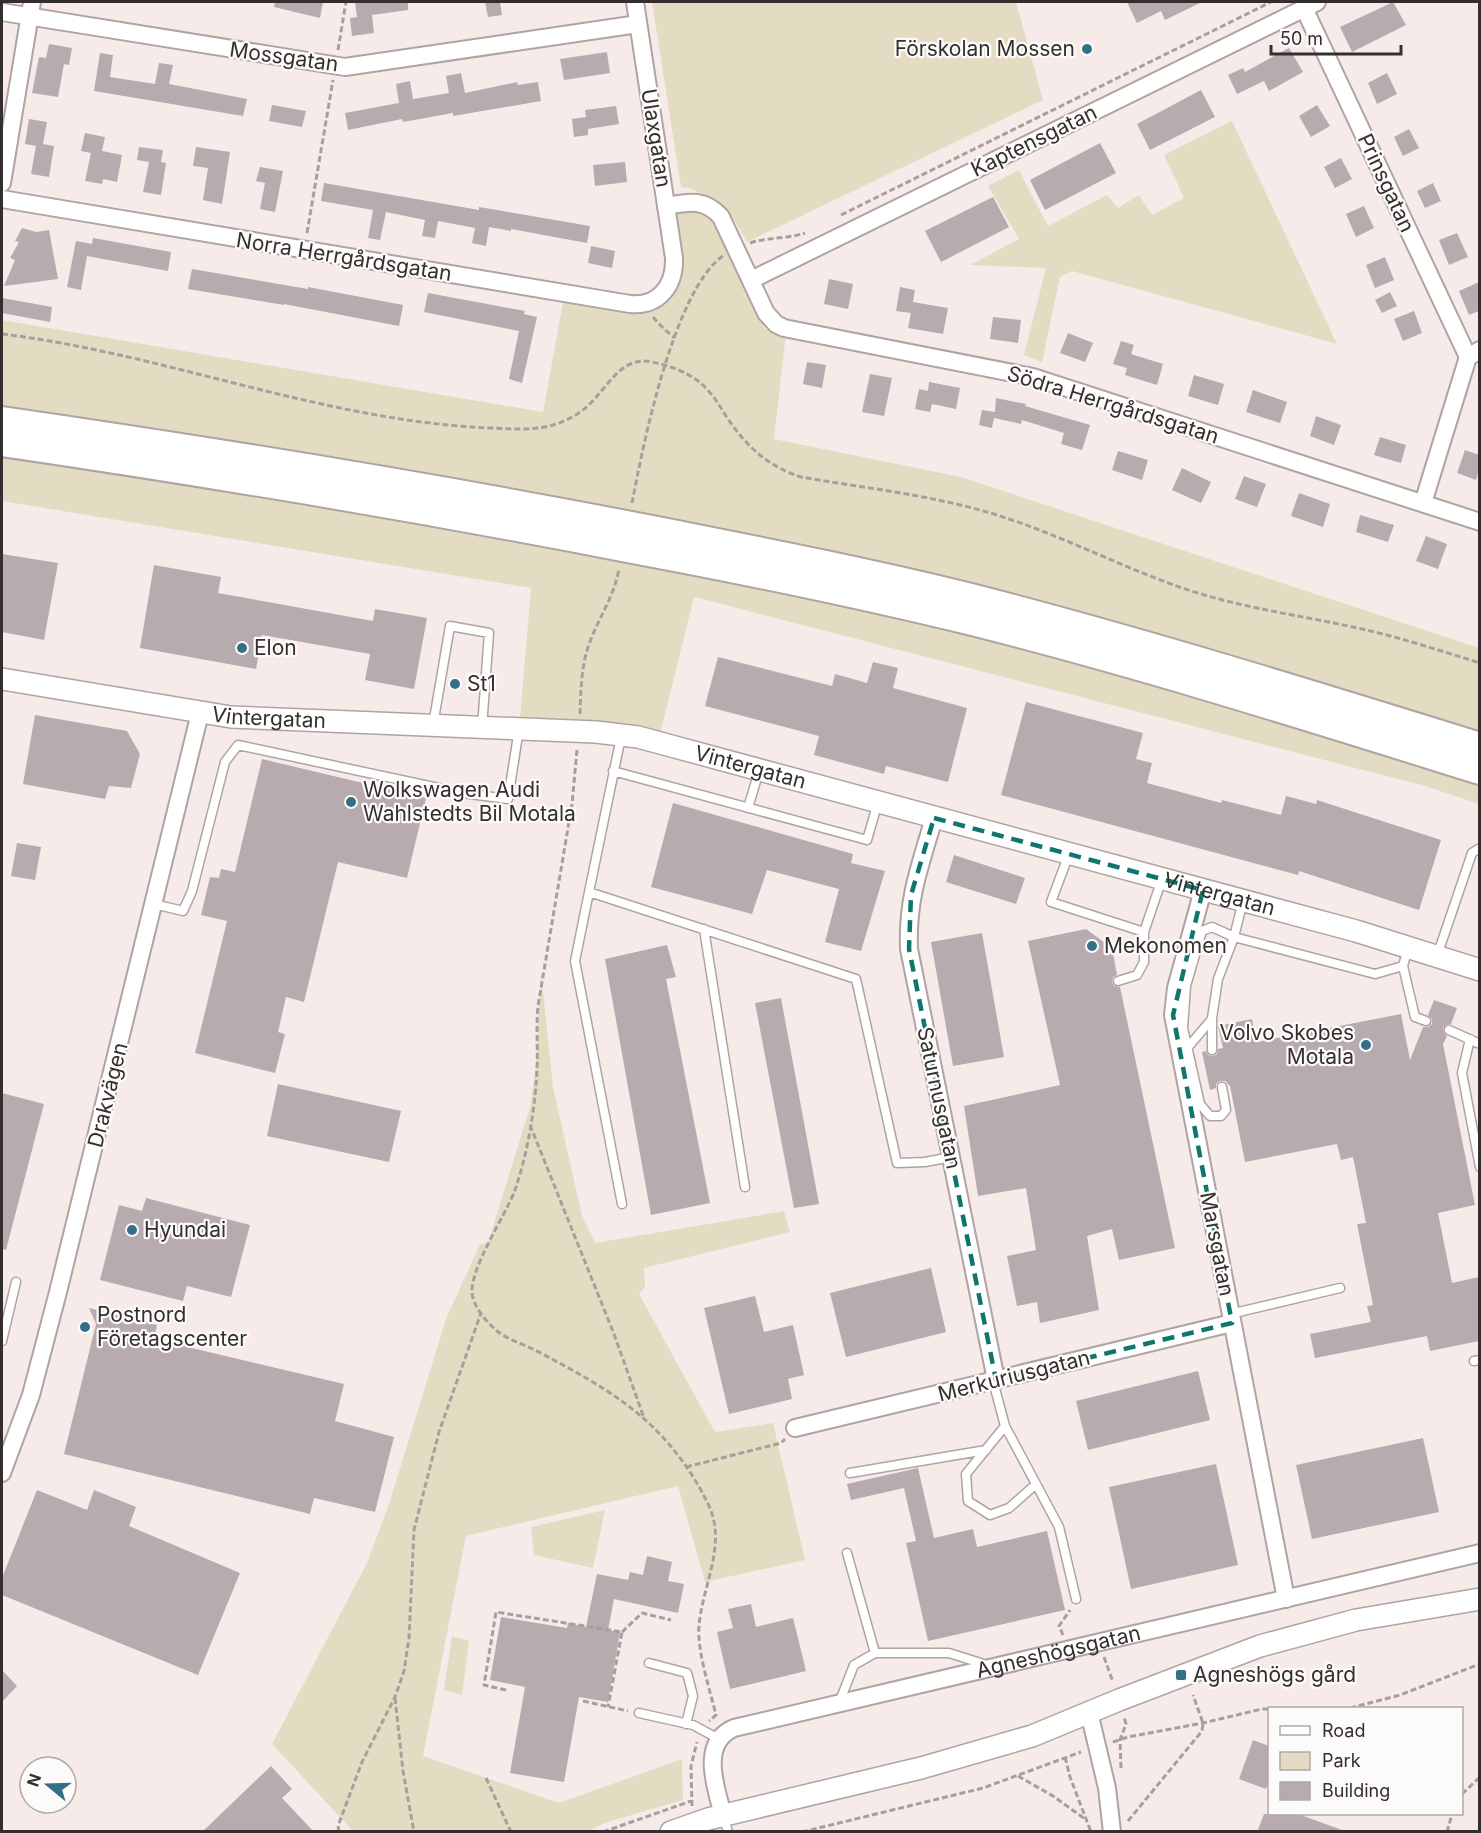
<svg xmlns="http://www.w3.org/2000/svg" width="1481" height="1833" font-family="Inter,sans-serif">
<style>
.green{fill:#e4dcc2}
.building{fill:#b7abaf}
.lines{fill:none;stroke-linecap:round;stroke-linejoin:round}
.service-casing{stroke:#b0a4a2;stroke-width:11}
.minor-casing{stroke:#b0a4a2;stroke-width:20}
.tertiary-casing{stroke:#b0a4a2;stroke-width:24}
.trunk-casing{stroke:#b0a4a2;stroke-width:32}
.path{stroke:#a89f9d;stroke-width:3;stroke-dasharray:6 3;stroke-linecap:butt}
.service{stroke:#fff;stroke-width:8}
.minor{stroke:#fff;stroke-width:16}
.tertiary{stroke:#fff;stroke-width:21}
.trunk{stroke:#fff;stroke-width:28}
.marked{fill:none;stroke:#0f766e;stroke-width:4.5;stroke-dasharray:12 8;stroke-linejoin:round}
.poi-dot{fill:#346f87;stroke:#fdfbfa;stroke-width:2}
.labels{text-anchor:middle;stroke-width:4.5;stroke-linejoin:round;paint-order:stroke}
.poi-label{font-size:21px;fill:#342f2e;stroke:#fdfbfa;text-anchor:start}
.street-label{font-size:21px;fill:#342f2e;stroke:#fdfbfa}
</style>
<rect width="100%" height="100%" fill="#f7ebe9"/>
<path class="green" d="M652,2H1016L1043,100L747,242L733,218L693,189L681,187Z
M1232,121L1337,344L1072,271L1060,277L1042,362L1024,355L1046,268L970,265L1019,239L988,186L1019,170L1048,226L1107,195L1118,208L1139,195L1152,215L1184,198L1164,155Z
M660,200C672,202 685,204 697,208C730,221 753,297 765,329L786,334L774,439L961,477L1479,648V804L1425,786L694,597L658,742L519,729L531,588L2,501V320L543,412L564,297L637,310L670,287Z
M541,973L553,1087L582,1216L595,1243L784,1211L790,1232L644,1268L645,1287L639,1294L715,1432L773,1423L805,1560L705,1582L678,1486L466,1536L423,1756L559,1803L682,1759L683,1800L608,1822L588,1831H353L272,1744L367,1563L389,1504L446,1319L480,1244L488,1243L530,1107L536,1065Z
M605,1510L593,1568L534,1555L531,1527Z
M452,1636L469,1641L462,1695L444,1690Z"/>
<path class="building" d="M275,2H323L320,18L274,7Z
M355,2H408V10L372,15L374,33L352,36L350,18L357,17Z
M485,2H500L502,15L488,17Z
M1127,2H1202L1165,20L1161,11L1137,23Z
M1393,2L1406,25L1352,52L1340,27Z
M49,44L72,48L69,65L64,64L58,97L32,93L39,57L46,58Z
M1289,48L1303,72L1269,91L1264,81L1237,94L1228,75L1243,68L1245,72Z
M607,52L610,73L564,80L560,59Z
M100,53L113,55L110,77L155,84L159,63L173,65L169,84L247,99L243,116L94,91Z
M461,73L465,93L517,82L518,85L538,82L541,101L453,116V113L403,122L402,119L348,130L345,113L399,103L396,84L410,81L413,99L449,93L446,76Z
M1387,73L1397,94L1377,104L1368,83Z
M1201,90L1215,117L1150,150L1137,124Z
M272,105L306,111L302,127L269,121Z
M1317,105L1330,126L1311,137L1299,116Z
M616,106L619,124L588,129V135L574,137L572,119L586,117L585,110Z
M29,119L47,122L43,144L54,146L49,177L31,174L36,146L25,144Z
M1409,129L1419,148L1403,156L1394,137Z
M85,133L105,137L102,151L122,155L117,182L103,179L102,184L85,181L91,153L81,151Z
M1100,143L1116,173L1045,210L1030,180Z
M139,147L163,150L161,162L166,163L161,195L143,192L149,162L137,160Z
M196,147L230,152L222,204L203,200L208,168L193,166Z
M1341,158L1352,179L1335,188L1324,167Z
M625,162L627,182L595,186L593,165Z
M260,167L283,171L275,212L260,209L265,183L256,181Z
M324,183L479,210V207L590,226L587,243L511,229V231L489,227L486,246L472,243L475,228L438,221L435,238L422,236L425,220L386,212L380,240L368,238L373,210L321,201Z
M1433,183L1441,201L1425,208L1417,191Z
M993,197L1009,227L941,262L925,231Z
M1364,206L1374,228L1356,237L1346,214Z
M22,228L36,232L49,230L58,279L4,286L15,260L10,258L19,242L15,241Z
M1457,233L1468,257L1449,265L1439,240Z
M93,238L171,252L168,271L87,256L81,290L67,287L76,241L92,244Z
M591,246L615,251L612,268L588,263Z
M1385,257L1394,280L1375,288L1366,265Z
M192,269L308,289V287L403,305L399,326L284,304V305L188,289Z
M829,279L853,284L848,309L824,304Z
M1479,282V311L1469,315L1459,291Z
M900,287L915,290L911,313L896,311Z
M1390,292L1397,306L1382,313L1375,300Z
M428,293L525,311L524,314L537,317L522,383L509,379L519,331L424,312Z
M2,298L52,307L50,322L2,313Z
M913,302L948,308L943,334L908,328Z
M1414,311L1422,333L1403,341L1394,319Z
M993,317L1021,320L1018,343L990,339Z
M1068,333L1093,343L1085,362L1060,353Z
M1121,341L1134,345L1131,354L1163,364L1157,385L1125,375L1127,368L1113,364Z
M807,362L826,365L822,388L803,384Z
M870,374L892,378L884,416L862,412Z
M1194,375L1224,384L1218,405L1188,396Z
M929,382L960,388L956,409L932,404L930,412L915,409L919,389L928,391Z
M1253,390L1287,402L1280,423L1246,412Z
M996,398L1026,404L1025,406L1090,425L1082,450L1061,444L1064,433L1022,420L1021,424L994,418L992,428L979,425L982,410L995,412Z
M1316,416L1341,425L1334,445L1310,436Z
M1380,437L1406,445L1401,463L1374,455Z
M1465,450L1479,455V470L1476,480L1457,473Z
M1118,451L1148,460L1142,480L1112,470Z
M1182,468L1211,482L1201,503L1172,490Z
M1244,476L1266,484L1257,507L1235,499Z
M1299,493L1330,504L1323,527L1291,516Z
M1360,515L1394,525L1388,542L1356,532Z
M1426,536L1447,544L1438,569L1416,561Z
M2,554L58,563L44,640L2,632Z
M154,565L221,577L218,593L373,621L375,609L427,618L414,689L365,680L370,654L262,635L256,669L140,648Z
M718,657L832,686L835,674L867,683L873,662L898,668L893,688L967,708L948,782L886,766L884,774L814,755L819,736L705,706Z
M1026,702L1143,733L1136,759L1152,763L1147,783L1221,803L1222,800L1281,815L1286,796L1316,804L1317,800L1441,840L1419,910L1299,871L1298,875L1001,795Z
M35,715L127,731L140,754L131,788L109,786L105,799L23,784Z
M262,759L426,798L407,878L338,862L304,1002L286,997L278,1032L285,1034L275,1073L195,1053L227,921L201,915L210,877L219,878L221,869L235,872Z
M673,803L853,854L851,863L885,871L861,951L825,942L839,889L767,870L752,914L651,887Z
M17,843L41,847L35,880L11,876Z
M954,855L1025,878L1016,904L946,882Z
M1086,929L1112,948L1117,975L1113,977L1112,982L1114,986L1120,987L1175,1248L1119,1260L1112,1229L1087,1236L1099,1310L1040,1323L1037,1302L1017,1306L1007,1256L1036,1250L1026,1188L978,1196L964,1106L1060,1085L1028,941Z
M982,933L1004,1057L953,1066L931,942Z
M667,945L676,977L666,979L710,1203L651,1215L605,959Z
M781,998L819,1204L794,1208L755,1003Z
M1434,1000L1457,1008L1451,1024L1446,1025L1443,1028L1444,1033L1447,1036L1443,1044L1475,1205L1438,1213L1452,1283L1479,1277V1341L1430,1351L1427,1336L1315,1358L1310,1334L1371,1322L1367,1306L1373,1305L1357,1224L1366,1223L1353,1157L1341,1160L1337,1144L1245,1162L1230,1086L1225,1081H1220L1216,1084V1088L1210,1090L1202,1052L1206,1051L1208,1055L1213,1056L1217,1054L1218,1049L1223,1048L1218,1026L1252,1019L1257,1042L1401,1014L1410,1060L1423,1027H1428L1432,1024V1019L1428,1015Z
M278,1084L401,1111L389,1162L267,1136Z
M2,1093L44,1104L6,1250L2,1249Z
M146,1198L250,1225L231,1297L187,1286L183,1301L100,1280L119,1205L142,1211Z
M931,1268L946,1332L846,1357L830,1293Z
M755,1296L764,1332L793,1325L804,1375L788,1379L792,1399L729,1414L704,1308Z
M89,1308L157,1325L154,1339L344,1384L335,1421L394,1437L375,1512L314,1498L310,1514L64,1454L96,1324Z
M1198,1371L1210,1420L1088,1450L1076,1401Z
M1423,1438L1439,1512L1312,1539L1296,1465Z
M1216,1464L1238,1565L1131,1589L1109,1487Z
M918,1468L934,1538L973,1529L977,1547L1047,1531L1065,1610L928,1641L906,1543L916,1541L904,1488L851,1500L847,1484Z
M37,1490L87,1510L94,1490L136,1507L129,1526L240,1573L198,1675L2,1595V1578Z
M647,1556L672,1562L668,1581L684,1584L678,1613L614,1599L608,1630L620,1632L608,1702L579,1697L564,1782L510,1773L525,1687L490,1680L501,1617L567,1628L568,1623L586,1627L597,1574L628,1580L630,1572L643,1575Z
M751,1604L756,1627L793,1618L806,1671L730,1689L717,1632L733,1628L728,1609Z
M2,1670L17,1686L2,1702Z
M1253,1740L1269,1746V1780L1266,1789L1239,1779Z
M271,1766L292,1789L282,1798L314,1832H202Z
M1264,1814H1298L1342,1830V1832H1257Z"/>
<g class="lines">
<defs>
<path id="service" d="M433,725L450,626L489,633L482,727
M621,737L589,892L856,979L897,1163L925,1162L951,1157
M613,771L867,840L878,802
M748,808L759,771
M1069,854L1051,902L1144,932L1162,879
M589,892L575,961L622,1204
M1243,901L1234,937L1375,974L1403,966L1408,948
M154,904L183,911L192,891L225,762L238,745L462,793L508,799L519,729
M704,929L745,1187
M1437,956L1472,853L1480,848
M1403,966L1415,1017L1426,1021
M1118,981L1137,975L1144,962V932
M1449,1030L1480,1044
M1470,1039L1462,1073L1480,1167
M1188,1047L1212,1019
M1212,1050V1018L1218,979L1234,937L1212,927L1202,931L1186,986L1183,1028L1200,1104L1210,1116H1221L1226,1110L1222,1087
M1230,1314L1340,1288
M2,1341L16,1282
M1474,1361L1480,1360
M993,1381L1005,1426L1059,1527L1076,1599
M1005,1426L966,1474L968,1501L990,1515L1009,1508L1036,1484
M850,1473L986,1450
M847,1553L875,1653
M649,1663L687,1673L693,1696L686,1724
M839,1703L854,1665L875,1653H949L987,1665
M639,1713L693,1725L719,1739
M723,1815L728,1832"/>
<g id="minor">
<path d="M1304,8L1468,357"/>
<path d="M2,12L345,67L638,24"/>
<path d="M2,183L32,2"/>
<path d="M2,199L630,304C659,307 675,285 674,258L635,2"/>
<path d="M666,206C688,202 705,198 721,217L766,313L776,324L784,328L1033,377L1480,522"/>
<path d="M751,280L1317,2"/>
<path d="M1423,503L1468,357L1480,350"/>
<path d="M934,818C920,866 907,898 909,949L996,1380"/>
<path d="M1203,890L1176,988L1173,1015L1286,1599"/>
<path d="M795,1428L1232,1323"/>
<path d="M2,1473L31,1395L58,1292L200,713"/>
<path d="M1089,1712L1107,1788L1112,1832"/>
<path id="s1" d="M723,1815C716,1788 699,1743 734,1728L1480,1553"/>
</g>
<g id="tertiary">
<path id="s2" d="M2,679L231,717L596,732L638,737L1356,931L1480,970"/>
<path d="M671,1832L708,1819L921,1768L1032,1736L1119,1700L1260,1646L1356,1620L1480,1599"/>
</g>
<path id="trunk" d="M2,421C223,453 443,489 662,532C767,553 872,573 975,599C1145,643 1312,695 1480,747
M2,442C213,473 423,508 633,549C745,570 857,593 968,620C1140,663 1310,717 1480,770"/>
</defs>
<use href="#service" class="service-casing"/>
<use href="#minor" class="minor-casing"/>
<use href="#tertiary" class="tertiary-casing"/>
<use href="#trunk" class="trunk-casing"/>
<path class="path" d="M338,50L346,2
M841,215L1271,2
M307,233L333,80
M750,243C768,237 787,239 805,233
M653,317L664,329L675,338
M2,334C167,354 323,421 490,428C516,429 542,432 566,420C578,415 589,406 598,395C612,379 626,356 652,362C667,365 685,371 698,381C710,390 718,403 726,416C746,446 767,466 801,477C870,489 941,496 1006,518C1073,540 1135,574 1201,594C1251,609 1302,616 1353,627C1396,636 1438,650 1480,663
M632,503C643,445 674,290 723,256
M580,714C581,689 581,663 591,639C601,614 614,596 619,569
M577,750L572,804L538,1006C536,1027 538,1048 537,1069C535,1109 528,1152 515,1190C506,1215 465,1275 473,1298C477,1311 487,1322 497,1331C507,1339 522,1344 533,1349C565,1366 598,1383 627,1405C661,1430 691,1467 709,1506C727,1545 702,1587 699,1626C697,1651 710,1690 716,1715L709,1721
M530,1125L614,1334L644,1418
M686,1467L781,1443L785,1439
M622,1632L642,1613L671,1620
M1063,1635L1059,1626L1070,1610
M1104,1657L1113,1682
M506,1690L484,1685L496,1612L622,1632L608,1707
M395,1698L403,1771L414,1832
M583,1701L628,1711
M1350,1708L1400,1695L1480,1664
M1113,1742L1128,1737L1203,1723L1262,1709H1270
M1065,1757L1070,1777L1091,1832
M1121,1768L1120,1740L1126,1724L1124,1717
M1018,1776L1053,1796L1085,1819
M486,1778L511,1832
M1462,1794L1480,1777
M692,1806L691,1766L697,1742
M1128,1821L1202,1731L1203,1723L1193,1695
M339,1832L338,1826L362,1762L395,1697L404,1671L409,1638L414,1530L439,1432L481,1313
M603,1832L691,1801
M802,1832L983,1788L1081,1752
M1447,1832L1452,1814"/>
<use href="#service" class="service"/>
<use href="#minor" class="minor"/>
<use href="#tertiary" class="tertiary"/>
<use href="#trunk" class="trunk"/>
</g>
<path class="marked" d="M934,818L1203,890L1173,1015L1232,1323L996,1380L909,949L911,895Z"/>
<g class="poi-dot">
<circle cx="1087" cy="49" r="6"/>
<circle cx="242" cy="648" r="6"/>
<circle cx="455" cy="684" r="6"/>
<circle cx="351" cy="802" r="6"/>
<circle cx="1092" cy="946" r="6"/>
<circle cx="1366" cy="1045" r="6"/>
<circle cx="132" cy="1230" r="6"/>
<circle cx="85" cy="1327" r="6"/>
<rect x="1175" y="1669" width="12" height="12" rx="3"/>
</g>
<g class="labels">
<g class="poi-label">
<text x="1075" y="56" text-anchor="end">Förskolan Mossen</text>
<text x="254" y="655">Elon</text>
<text x="467" y="691">St1</text>
<text x="363" y="797">Wolkswagen Audi<tspan x="363" dy="24">Wahlstedts Bil Motala</tspan></text>
<text x="1104" y="953">Mekonomen</text>
<text x="1354" y="1040" text-anchor="end">Volvo Skobes<tspan x="1354" dy="24">Motala</tspan></text>
<text x="144" y="1237">Hyundai</text>
<text x="97" y="1322">Postnord<tspan x="97" dy="24">Företagscenter</tspan></text>
<text x="1193" y="1682">Agneshögs gård</text>
</g>
<g class="street-label">
<text transform="translate(284 57) rotate(8)" y="7">Mossgatan</text>
<text transform="translate(656 138) rotate(81)" y="7">Ulaxgatan</text>
<text transform="translate(1034 141) rotate(-26)" y="7">Kaptensgatan</text>
<text transform="translate(1386 183) rotate(65)" y="7">Prinsgatan</text>
<text transform="translate(344 257) rotate(9)" y="7">Norra Herrgårdsgatan</text>
<text transform="translate(1113 405) rotate(17)" y="7">Södra Herrgårdsgatan</text>
<text dy="7" stroke="none"><textPath href="#s2" startOffset="270">Vintergatan</textPath></text>
<text dy="7" stroke="none"><textPath href="#s2" startOffset="756">Vintergatan</textPath></text>
<text dy="7" stroke="none"><textPath href="#s2" startOffset="1242">Vintergatan</textPath></text>
<text transform="translate(108 1095) rotate(-76)" y="7">Drakvägen</text>
<text transform="translate(939 1098) rotate(78)" y="7">Saturnusgatan</text>
<text transform="translate(1217 1244) rotate(79)" y="7">Marsgatan</text>
<text transform="translate(1014 1376) rotate(-14)" y="7">Merkuriusgatan</text>
<text dy="7" stroke="none"><textPath href="#s1" startOffset="430">Agneshögsgatan</textPath></text>
</g>
</g>
<rect width="1481" height="1833" fill="none" stroke="#342f2e" stroke-width="6"/>
<rect x="1268" y="1707" width="195" height="108" fill="#fdfbfa" stroke="#ada9a8" stroke-width="1.5"/>
<rect x="1280" y="1726" width="30" height="9" fill="#ffffff" stroke="#ada9a8" stroke-width="1.5"/>
<text x="1322" y="1737" font-size="18" fill="#342f2e">Road</text>
<rect x="1280" y="1752" width="30" height="18" fill="#e4dcc2" stroke="#ada9a8" stroke-width="1.5"/>
<text x="1322" y="1767" font-size="18" fill="#342f2e">Park</text>
<rect x="1280" y="1782" width="30" height="18" fill="#b7abaf" stroke="#ada9a8" stroke-width="1.5"/>
<text x="1322" y="1797" font-size="18" fill="#342f2e">Building</text>
<g transform="translate(48 1785) rotate(289)"><circle r="28" fill="#fdfbfa" stroke="#ada9a8" stroke-width="1.5"/>
<path d="M0-4.5L10 22L0 15L-10 22Z" fill="#346f87"/>
<text y="-9" font-size="16" font-weight="bold" text-anchor="middle" fill="#342f2e">N</text>
</g>
<path d="M1271 45v9h130v-9" fill="none" stroke="#342f2e" stroke-width="3"/>
<text x="1280" y="45" font-size="18" fill="#342f2e" stroke="#fdfbfa" stroke-width="4.5" paint-order="stroke">50 m</text>
</svg>
